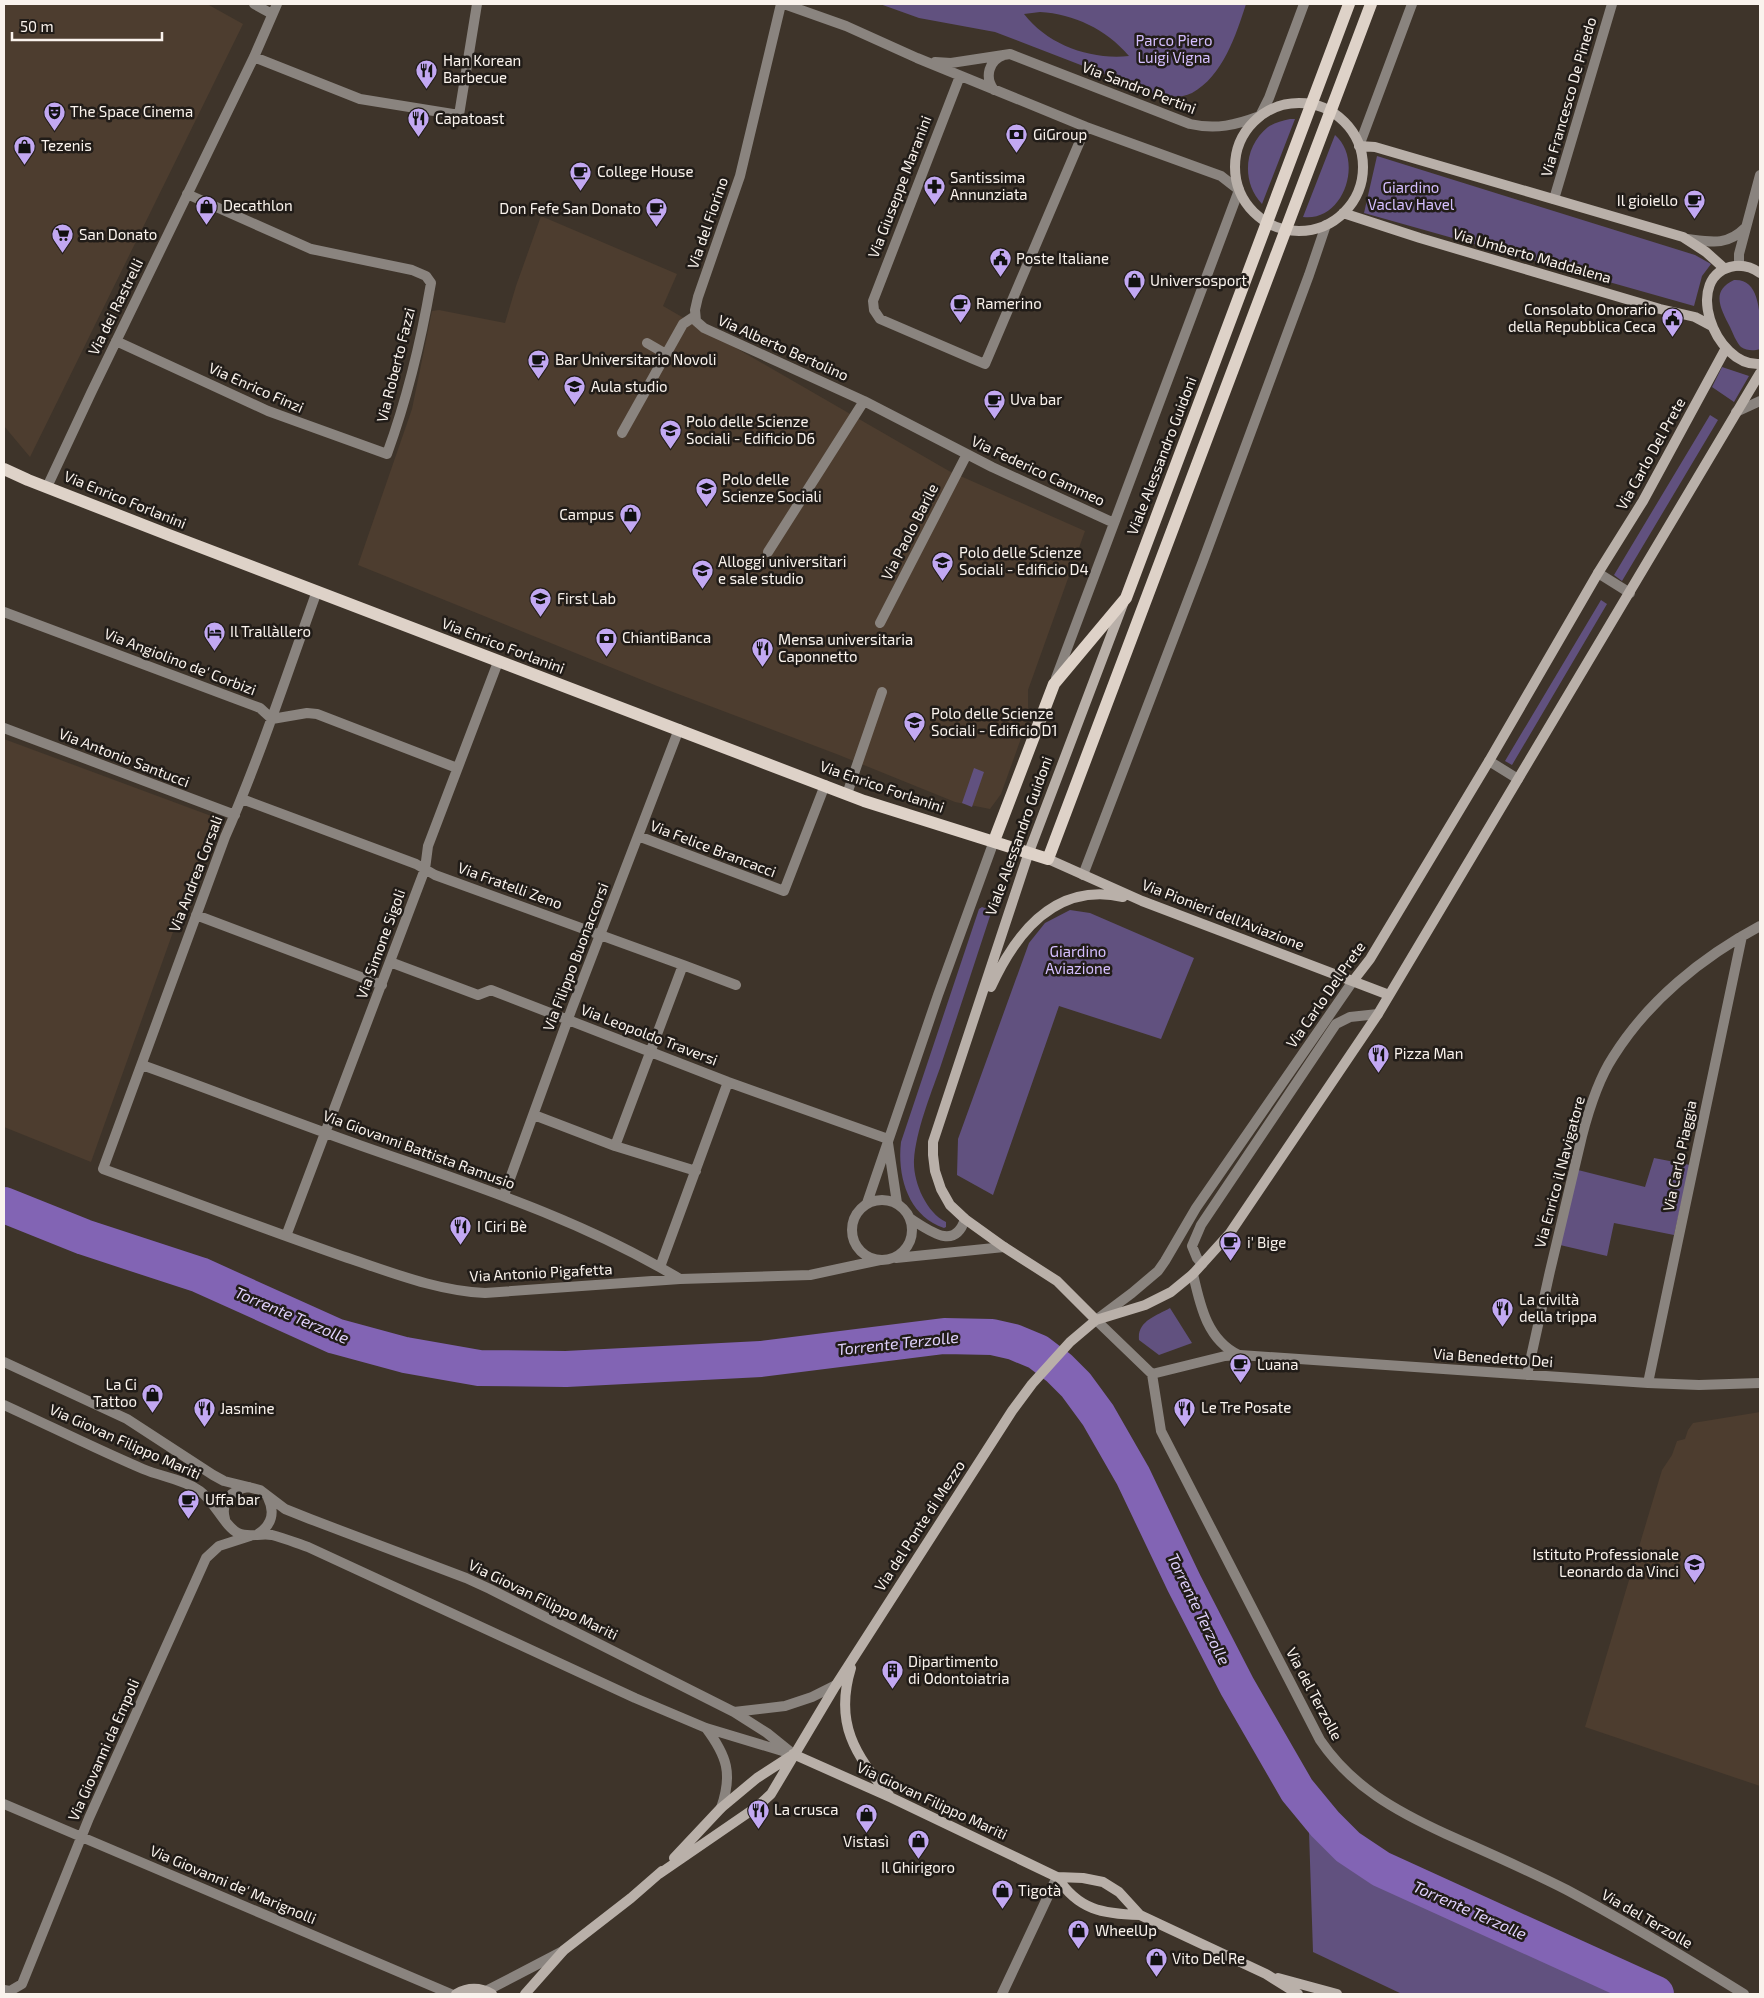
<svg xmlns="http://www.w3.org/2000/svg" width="1764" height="1998" font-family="'Exo 2',sans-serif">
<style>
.built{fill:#4d3d2f}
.green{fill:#61517f;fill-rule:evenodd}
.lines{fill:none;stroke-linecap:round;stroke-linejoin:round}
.river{stroke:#8264b4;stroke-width:36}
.minor{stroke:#8a847f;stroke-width:10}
.tertiary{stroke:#8a847f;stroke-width:10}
.secondary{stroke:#b9b0a9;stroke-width:10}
.primary{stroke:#ded2c8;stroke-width:12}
.labels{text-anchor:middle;stroke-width:5;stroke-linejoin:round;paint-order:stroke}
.park-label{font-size:15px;fill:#d5bfff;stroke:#211c18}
.poi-label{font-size:15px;fill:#faf3ed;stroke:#211c18;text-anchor:start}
.street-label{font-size:15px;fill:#faf3ed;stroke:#211c18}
.water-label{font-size:16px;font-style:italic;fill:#dfd1fc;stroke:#211c18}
</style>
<rect width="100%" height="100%" fill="#3e342a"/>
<path class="built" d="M4,4H207L243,24L30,457L4,426Z
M541,216L677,274L663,306L949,471L1085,531L1028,690V719L1001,794L990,809L955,802L839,755L657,686L358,565L412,409L432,311L439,310L505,323L516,286Z
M4,739L214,817L91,1162L4,1127Z
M1760,1412V1786L1585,1727L1662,1470L1672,1455L1677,1441L1685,1439L1688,1430L1693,1423Z"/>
<path class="green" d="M880,4H1246C1236,35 1223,76 1192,93C1182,98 1171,97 1161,96L995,32L919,18ZM1040,12C1074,14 1106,29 1129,56C1090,60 1048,45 1024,14Z
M1290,119H1295L1262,204C1241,182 1244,146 1268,127C1274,123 1282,121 1290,119Z
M1335,135C1364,160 1344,222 1303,217Z
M1377,156L1695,255L1711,264L1702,276L1694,306L1364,213Z
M1734,280C1764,278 1760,326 1760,349C1754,351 1747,351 1741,347C1736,342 1733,333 1730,327C1721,309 1710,291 1734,280Z
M1722,367L1749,376L1734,402L1712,387Z
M1710,415L1718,420L1622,581L1614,575Z
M1601,600L1607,604L1512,765L1505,761Z
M974,768L984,772L972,807L962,803Z
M982,907L990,910L991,913C974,965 957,1017 940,1068C930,1096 916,1131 914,1160C913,1182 926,1212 946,1222V1227L944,1228C908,1216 897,1176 901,1142L979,909Z
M1070,910L1090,913L1194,958L1161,1039L1059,1006L993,1195L957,1175L958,1139L1029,943L1045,923Z
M1654,1158L1690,1165L1674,1235L1614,1223L1607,1256L1560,1245L1578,1170L1645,1187Z
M1170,1308L1192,1343L1159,1355L1139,1340C1137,1321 1156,1316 1170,1308Z
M1309,1832L1621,1994H1402L1313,1952Z"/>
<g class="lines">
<path class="river" d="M4,1205L84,1237L200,1275L335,1336L405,1355L479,1368L566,1369L761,1359L944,1336L992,1337L1014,1342L1038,1352L1059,1368L1076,1385L1098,1415L1133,1476L1184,1583L1237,1686L1297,1790L1325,1824L1348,1847L1381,1869L1656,1994"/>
<path class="minor" d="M254,4L272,14
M781,4L740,176L698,297L695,310L696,321L704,328L864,401L992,467L1114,523
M784,4L846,26L917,58L1086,127L1221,176L1239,190L1056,678
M254,57L360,99L459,115L477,4
M935,62L951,63L1010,54L1190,124C1216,130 1236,125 1260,116L1269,98L1304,4
M960,76L873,301L874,310L880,319L973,359L985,364L1086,127
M994,90C984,77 989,60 1004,55
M1359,146L1412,4
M1554,199L1612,4
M1687,239C1711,242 1727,246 1745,228
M1739,266V254L1760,175
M116,341L268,411L387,454C407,399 421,341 431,283L426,276L412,270L311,249L187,194
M647,343L666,354
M1736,412L1760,401
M622,433L683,324L695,316
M47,487L91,393L254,57L277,4
M768,552L864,401
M1598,573L1630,593
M317,591C287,674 260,757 225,837L103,1169C183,1198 262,1228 342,1256C388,1271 436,1291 485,1293L680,1279L810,1275L880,1260
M4,612L260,708L272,719L307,713L317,714L457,768
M880,623L967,454
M4,728L235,815
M1489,761L1518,779
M847,794L882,692
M242,799L416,864L435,875L683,965L615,1146
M638,836L784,891L825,785
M1083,875L1203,561L1309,275L1326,225
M196,915L382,985
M390,962L478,995L491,990L728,1082L888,1139
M683,965L736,985
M142,1065C215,1091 288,1120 362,1146C470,1184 581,1219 680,1279
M534,1115L615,1146L696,1171
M888,1143L897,1203
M504,1195L572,1008L679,729
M852 1230a30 30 0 1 1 60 0a30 30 0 1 1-60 0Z
M867,1203L938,995L994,841
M911,1219C930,1231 955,1251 965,1219
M286,1236L425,869L428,846L498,662
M896,1258L1004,1247
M1202,1264L1197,1258L1192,1246L1201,1225L1336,1024L1350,1017L1378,1014
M660,1267L728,1082
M1193,1274C1200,1305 1207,1340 1239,1355
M1152,1374L1161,1431L1320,1740C1352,1787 1396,1811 1446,1834C1486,1852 1528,1870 1567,1890C1627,1922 1686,1958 1744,1994
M1152,1374L1225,1356L1240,1355L1648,1383L1699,1385L1760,1383
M1152,1374L1096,1320L1132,1293L1158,1271L1165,1261L1196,1208L1353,981
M1527,1375L1550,1271L1582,1136C1589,1109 1598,1080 1613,1057C1648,1001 1702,957 1760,926
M1648,1383L1742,936
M4,1804L451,1994
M4,1990L10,1991L22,1984L89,1818L206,1558L219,1546L250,1536
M1002,1994L1057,1877"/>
<path class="tertiary" d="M4,1362L127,1419L213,1475L224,1481L260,1490L285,1509L310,1519L466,1578L490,1589L734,1712L767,1733L793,1754
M4,1405C50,1426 96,1449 143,1469C162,1477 183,1479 200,1491C214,1501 225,1527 238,1533C248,1538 260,1533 272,1535C284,1538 296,1543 308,1547L635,1698L706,1728L789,1753
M225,1519C220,1502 232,1489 249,1487
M258,1534C272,1525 275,1512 268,1498
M734,1712L785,1706L812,1697L836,1685
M706,1728C727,1756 733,1774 721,1808
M486,1991L563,1951"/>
<path class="secondary" d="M1235 167a64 64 0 1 1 128 0a64 64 0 1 1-128 0Z
M1359,146L1375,147L1683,237L1706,252L1725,269
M1343,213L1420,238L1660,309L1695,317L1712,326
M1760,273C1753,268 1744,265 1735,266C1681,274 1714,367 1760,364
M1048,859L1142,901L1389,995
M1353,981L1370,959L1489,761L1598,573L1643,501L1726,348
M991,987C1016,932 1056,882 1123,897
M1096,1320L1057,1281L1004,1247L965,1219L950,1205L941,1189L935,1171L933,1155V1142L1029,852L1123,604
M851,1668C834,1723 855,1755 889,1795
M793,1754L892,1798L1057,1877L1083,1878L1103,1882L1119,1892L1140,1915L1266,1974L1298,1994
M674,1858L721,1808L757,1778L791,1756
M659,1874L758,1806L771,1794L836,1685L1012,1411L1032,1384L1070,1342L1096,1320L1145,1305L1171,1292L1193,1274L1230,1233L1378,1014L1760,373
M1057,1877C1078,1910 1103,1914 1140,1915
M1278,1978L1337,1994
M456,1994C468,1987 480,1987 492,1994
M525,1994L564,1950L631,1898L662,1871"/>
<path class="primary" d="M4,469L28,480L169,535L864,801L1048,859L1371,4
M994,841L1054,684L1126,598L1349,4"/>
</g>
<defs>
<symbol id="restaurant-pin" viewBox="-11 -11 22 30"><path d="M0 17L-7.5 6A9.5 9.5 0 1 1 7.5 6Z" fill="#c2a8f2" stroke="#211c18"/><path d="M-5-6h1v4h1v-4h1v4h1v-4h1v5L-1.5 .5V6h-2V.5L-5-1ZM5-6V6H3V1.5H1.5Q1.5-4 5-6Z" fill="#111"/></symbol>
<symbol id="theatre-pin" viewBox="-11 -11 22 30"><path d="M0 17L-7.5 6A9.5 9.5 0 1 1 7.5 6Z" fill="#c2a8f2" stroke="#211c18"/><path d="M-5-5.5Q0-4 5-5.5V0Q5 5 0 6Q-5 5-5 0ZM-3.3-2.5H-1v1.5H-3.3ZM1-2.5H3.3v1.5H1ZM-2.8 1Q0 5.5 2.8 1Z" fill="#111"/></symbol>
<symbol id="bank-pin" viewBox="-11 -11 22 30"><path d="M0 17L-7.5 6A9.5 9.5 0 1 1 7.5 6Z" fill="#c2a8f2" stroke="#211c18"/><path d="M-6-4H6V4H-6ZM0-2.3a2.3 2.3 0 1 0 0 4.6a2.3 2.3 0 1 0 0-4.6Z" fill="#111"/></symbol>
<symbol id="shop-pin" viewBox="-11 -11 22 30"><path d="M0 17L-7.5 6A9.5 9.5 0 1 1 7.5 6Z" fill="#c2a8f2" stroke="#211c18"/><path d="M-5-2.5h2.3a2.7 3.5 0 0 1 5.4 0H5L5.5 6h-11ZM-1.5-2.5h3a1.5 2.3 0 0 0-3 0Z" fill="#111"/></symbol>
<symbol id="cafe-pin" viewBox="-11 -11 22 30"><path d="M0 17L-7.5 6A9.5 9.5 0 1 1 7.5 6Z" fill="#c2a8f2" stroke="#211c18"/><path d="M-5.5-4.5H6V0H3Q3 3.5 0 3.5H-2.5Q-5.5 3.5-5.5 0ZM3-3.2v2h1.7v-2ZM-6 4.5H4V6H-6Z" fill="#111"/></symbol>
<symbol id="pharmacy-pin" viewBox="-11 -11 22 30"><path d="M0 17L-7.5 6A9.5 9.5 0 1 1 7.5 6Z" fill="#c2a8f2" stroke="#211c18"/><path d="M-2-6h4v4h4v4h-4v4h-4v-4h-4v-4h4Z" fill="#111"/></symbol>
<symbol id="supermarket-pin" viewBox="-11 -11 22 30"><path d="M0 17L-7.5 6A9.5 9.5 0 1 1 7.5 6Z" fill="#c2a8f2" stroke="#211c18"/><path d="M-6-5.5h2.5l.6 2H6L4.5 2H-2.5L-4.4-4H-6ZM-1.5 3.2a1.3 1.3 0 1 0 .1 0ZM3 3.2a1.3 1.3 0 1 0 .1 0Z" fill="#111"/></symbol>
<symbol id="civic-pin" viewBox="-11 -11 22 30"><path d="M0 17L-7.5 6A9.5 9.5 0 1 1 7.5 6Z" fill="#c2a8f2" stroke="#211c18"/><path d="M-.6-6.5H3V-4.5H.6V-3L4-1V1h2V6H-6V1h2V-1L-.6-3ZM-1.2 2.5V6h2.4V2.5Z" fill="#111"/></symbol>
<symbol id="university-pin" viewBox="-11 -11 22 30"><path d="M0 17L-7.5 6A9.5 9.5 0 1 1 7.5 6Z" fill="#c2a8f2" stroke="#211c18"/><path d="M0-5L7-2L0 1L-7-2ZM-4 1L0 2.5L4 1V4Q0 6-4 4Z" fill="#111"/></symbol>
<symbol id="hotel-pin" viewBox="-11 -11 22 30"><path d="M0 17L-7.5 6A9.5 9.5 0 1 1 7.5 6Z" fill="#c2a8f2" stroke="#211c18"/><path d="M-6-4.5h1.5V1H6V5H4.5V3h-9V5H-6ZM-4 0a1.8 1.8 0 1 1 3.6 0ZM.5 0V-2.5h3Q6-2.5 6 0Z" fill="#111"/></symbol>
<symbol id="school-pin" viewBox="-11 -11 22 30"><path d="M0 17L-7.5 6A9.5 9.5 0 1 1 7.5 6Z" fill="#c2a8f2" stroke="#211c18"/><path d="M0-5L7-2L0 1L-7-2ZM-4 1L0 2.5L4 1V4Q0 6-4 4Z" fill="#111"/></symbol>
<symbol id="building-pin" viewBox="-11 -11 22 30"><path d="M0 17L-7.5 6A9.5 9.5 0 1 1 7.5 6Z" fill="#c2a8f2" stroke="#211c18"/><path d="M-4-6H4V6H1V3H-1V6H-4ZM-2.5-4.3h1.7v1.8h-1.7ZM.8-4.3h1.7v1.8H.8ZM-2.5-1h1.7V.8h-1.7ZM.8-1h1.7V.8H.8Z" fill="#111"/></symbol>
</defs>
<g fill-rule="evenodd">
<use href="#restaurant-pin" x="414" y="58" width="25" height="34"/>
<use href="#theatre-pin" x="42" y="100" width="25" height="34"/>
<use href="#restaurant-pin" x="406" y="106" width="25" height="34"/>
<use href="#bank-pin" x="1004" y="122" width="25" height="34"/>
<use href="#shop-pin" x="12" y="134" width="25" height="34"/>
<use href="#cafe-pin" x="568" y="160" width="25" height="34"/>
<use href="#pharmacy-pin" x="922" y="174" width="25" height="34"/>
<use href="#cafe-pin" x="1682" y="188" width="25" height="34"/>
<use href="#shop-pin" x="194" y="194" width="25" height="34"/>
<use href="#cafe-pin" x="644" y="196" width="25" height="34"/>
<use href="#supermarket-pin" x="50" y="222" width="25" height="34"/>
<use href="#civic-pin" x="988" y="246" width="25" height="34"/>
<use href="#shop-pin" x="1122" y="268" width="25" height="34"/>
<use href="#cafe-pin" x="948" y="292" width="25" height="34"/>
<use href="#civic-pin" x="1660" y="306" width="25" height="34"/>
<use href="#cafe-pin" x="526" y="348" width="25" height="34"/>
<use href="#university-pin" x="562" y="374" width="25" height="34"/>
<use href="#cafe-pin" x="982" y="388" width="25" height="34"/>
<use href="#university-pin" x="658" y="418" width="25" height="34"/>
<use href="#university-pin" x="694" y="476" width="25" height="34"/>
<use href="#shop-pin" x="618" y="502" width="25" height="34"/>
<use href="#university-pin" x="930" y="550" width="25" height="34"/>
<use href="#university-pin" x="690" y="558" width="25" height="34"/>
<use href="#university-pin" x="528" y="586" width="25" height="34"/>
<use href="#hotel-pin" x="202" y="620" width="25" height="34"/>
<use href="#bank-pin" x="594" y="626" width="25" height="34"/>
<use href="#restaurant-pin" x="750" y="636" width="25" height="34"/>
<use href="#university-pin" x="902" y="710" width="25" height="34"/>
<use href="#restaurant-pin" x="1366" y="1042" width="25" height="34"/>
<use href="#restaurant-pin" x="448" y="1214" width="25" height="34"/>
<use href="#cafe-pin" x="1218" y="1230" width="25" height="34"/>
<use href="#restaurant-pin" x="1490" y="1296" width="25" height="34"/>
<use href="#cafe-pin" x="1228" y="1352" width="25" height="34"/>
<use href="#shop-pin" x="140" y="1382" width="25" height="34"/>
<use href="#restaurant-pin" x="1172" y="1396" width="25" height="34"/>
<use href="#restaurant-pin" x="192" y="1396" width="25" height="34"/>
<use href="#cafe-pin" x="176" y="1488" width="25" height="34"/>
<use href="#school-pin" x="1682" y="1552" width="25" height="34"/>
<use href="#building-pin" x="880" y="1658" width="25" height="34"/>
<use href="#restaurant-pin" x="746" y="1798" width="25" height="34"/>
<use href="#shop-pin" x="854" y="1802" width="25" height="34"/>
<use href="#shop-pin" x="906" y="1828" width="25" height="34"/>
<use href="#shop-pin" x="990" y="1878" width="25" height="34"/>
<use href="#shop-pin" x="1066" y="1918" width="25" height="34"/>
<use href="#shop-pin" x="1144" y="1946" width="25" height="34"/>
</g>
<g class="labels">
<g class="park-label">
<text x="1174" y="46">Parco Piero<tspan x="1174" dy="17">Luigi Vigna</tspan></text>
<text x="1411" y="193">Giardino<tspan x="1411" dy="17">Vaclav Havel</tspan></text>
<text x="1078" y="957">Giardino<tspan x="1078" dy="17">Aviazione</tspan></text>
</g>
<g class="poi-label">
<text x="443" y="66">Han Korean<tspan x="443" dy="17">Barbecue</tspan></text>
<text x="70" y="117">The Space Cinema</text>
<text x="435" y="124">Capatoast</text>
<text x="1033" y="140">GiGroup</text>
<text x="41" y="151">Tezenis</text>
<text x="597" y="177">College House</text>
<text x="950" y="183">Santissima<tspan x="950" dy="17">Annunziata</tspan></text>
<text x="1678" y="206" text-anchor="end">Il gioiello</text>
<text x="223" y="211">Decathlon</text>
<text x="641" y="214" text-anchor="end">Don Fefe San Donato</text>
<text x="79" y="240">San Donato</text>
<text x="1016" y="264">Poste Italiane</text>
<text x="1150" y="286">Universosport</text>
<text x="976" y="309">Ramerino</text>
<text x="1656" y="315" text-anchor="end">Consolato Onorario<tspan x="1656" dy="17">della Repubblica Ceca</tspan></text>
<text x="555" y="365">Bar Universitario Novoli</text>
<text x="591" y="392">Aula studio</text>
<text x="1010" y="405">Uva bar</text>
<text x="686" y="427">Polo delle Scienze<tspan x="686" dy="17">Sociali - Edificio D6</tspan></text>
<text x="722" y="485">Polo delle<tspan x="722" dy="17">Scienze Sociali</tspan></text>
<text x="614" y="520" text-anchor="end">Campus</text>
<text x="959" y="558">Polo delle Scienze<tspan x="959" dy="17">Sociali - Edificio D4</tspan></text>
<text x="718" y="567">Alloggi universitari<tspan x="718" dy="17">e sale studio</tspan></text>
<text x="557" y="604">First Lab</text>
<text x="230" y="637">Il Trallàllero</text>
<text x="622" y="643">ChiantiBanca</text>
<text x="778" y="645">Mensa universitaria<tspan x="778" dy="17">Caponnetto</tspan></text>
<text x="931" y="719">Polo delle Scienze<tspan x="931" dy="17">Sociali - Edificio D1</tspan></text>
<text x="1394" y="1059">Pizza Man</text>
<text x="477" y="1232">I Ciri Bè</text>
<text x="1247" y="1248">i' Bige</text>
<text x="1519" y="1305">La civiltà<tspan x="1519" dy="17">della trippa</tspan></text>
<text x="1257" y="1370">Luana</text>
<text x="137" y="1390" text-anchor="end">La Ci<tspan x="137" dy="17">Tattoo</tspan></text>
<text x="1201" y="1413">Le Tre Posate</text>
<text x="220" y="1414">Jasmine</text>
<text x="205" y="1505">Uffa bar</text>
<text x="1679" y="1560" text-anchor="end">Istituto Professionale<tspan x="1679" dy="17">Leonardo da Vinci</tspan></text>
<text x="908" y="1667">Dipartimento<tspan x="908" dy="17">di Odontoiatria</tspan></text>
<text x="774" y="1815">La crusca</text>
<text x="866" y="1847" text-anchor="middle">Vistasì</text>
<text x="918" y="1873" text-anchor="middle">Il Ghirigoro</text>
<text x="1018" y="1896">Tigotà</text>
<text x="1095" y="1936">WheelUp</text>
<text x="1172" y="1964">Vito Del Re</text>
</g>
<g class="street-label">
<text transform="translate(1139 88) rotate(21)" y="5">Via Sandro Pertini</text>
<text transform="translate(1569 97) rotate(-74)" y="5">Via Francesco De Pinedo</text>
<text transform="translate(900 187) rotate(-69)" y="5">Via Giuseppe Maranini</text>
<text transform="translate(708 223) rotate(-71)" y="5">Via del Fiorino</text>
<text transform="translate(1532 256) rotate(16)" y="5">Via Umberto Maddalena</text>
<text transform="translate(116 307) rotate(-64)" y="5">Via dei Rastrelli</text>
<text transform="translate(783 348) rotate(24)" y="5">Via Alberto Bertolino</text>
<text transform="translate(396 365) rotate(-76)" y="5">Via Roberto Fazzi</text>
<text transform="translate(256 388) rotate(24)" y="5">Via Enrico Finzi</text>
<text transform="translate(1651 454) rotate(-61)" y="5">Via Carlo Del Prete</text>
<text transform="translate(1162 456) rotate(-69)" y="5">Viale Alessandro Guidoni</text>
<text transform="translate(1038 471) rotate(25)" y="5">Via Federico Cammeo</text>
<text transform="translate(125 500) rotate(22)" y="5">Via Enrico Forlanini</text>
<text transform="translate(910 532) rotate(-63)" y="5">Via Paolo Barile</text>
<text transform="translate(503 646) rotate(21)" y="5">Via Enrico Forlanini</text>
<text transform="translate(180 662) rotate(21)" y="5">Via Angiolino de' Corbizi</text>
<text transform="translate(124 758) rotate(21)" y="5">Via Antonio Santucci</text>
<text transform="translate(882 787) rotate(19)" y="5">Via Enrico Forlanini</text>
<text transform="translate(1019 836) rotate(-70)" y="5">Viale Alessandro Guidoni</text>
<text transform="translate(713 849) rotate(21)" y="5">Via Felice Brancacci</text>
<text transform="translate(196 874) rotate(-69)" y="5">Via Andrea Corsali</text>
<text transform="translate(510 886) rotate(20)" y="5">Via Fratelli Zeno</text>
<text transform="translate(1223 915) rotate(21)" y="5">Via Pionieri dell'Aviazione</text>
<text transform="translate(381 944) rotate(-70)" y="5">Via Simone Sigoli</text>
<text transform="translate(576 957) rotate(-69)" y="5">Via Filippo Buonaccorsi</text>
<text transform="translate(1326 995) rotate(-55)" y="5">Via Carlo Del Prete</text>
<text transform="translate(649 1035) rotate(21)" y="5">Via Leopoldo Traversi</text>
<text transform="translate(419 1150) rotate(20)" y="5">Via Giovanni Battista Ramusio</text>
<text transform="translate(1680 1156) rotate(-78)" y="5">Via Carlo Piaggia</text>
<text transform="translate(1560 1172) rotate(-75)" y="5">Via Enrico il Navigatore</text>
<text transform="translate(541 1273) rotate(-3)" y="5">Via Antonio Pigafetta</text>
<text transform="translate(1493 1358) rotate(4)" y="5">Via Benedetto Dei</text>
<text transform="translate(125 1442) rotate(24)" y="5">Via Giovan Filippo Mariti</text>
<text transform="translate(920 1526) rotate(-57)" y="5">Via del Ponte di Mezzo</text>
<text transform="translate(543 1600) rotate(26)" y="5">Via Giovan Filippo Mariti</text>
<text transform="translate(1314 1694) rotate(62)" y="5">Via del Terzolle</text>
<text transform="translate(104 1750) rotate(-66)" y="5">Via Giovanni da Empoli</text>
<text transform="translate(932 1801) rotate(25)" y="5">Via Giovan Filippo Mariti</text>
<text transform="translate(233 1885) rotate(23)" y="5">Via Giovanni de' Marignolli</text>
<text transform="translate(1647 1919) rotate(30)" y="5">Via del Terzolle</text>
</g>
<g class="water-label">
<text transform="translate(292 1315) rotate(23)" y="6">Torrente Terzolle</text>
<text transform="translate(898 1343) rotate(-6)" y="6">Torrente Terzolle</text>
<text transform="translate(1199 1609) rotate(64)" y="6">Torrente Terzolle</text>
<text transform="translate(1470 1910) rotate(24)" y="6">Torrente Terzolle</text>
</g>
</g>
<rect width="1764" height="1998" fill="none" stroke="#faf3ed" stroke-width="10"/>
<path d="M12 32v8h150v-8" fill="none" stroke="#faf3ed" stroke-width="2.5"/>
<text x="20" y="32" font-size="15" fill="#faf3ed" stroke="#211c18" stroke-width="4" paint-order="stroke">50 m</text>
</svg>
